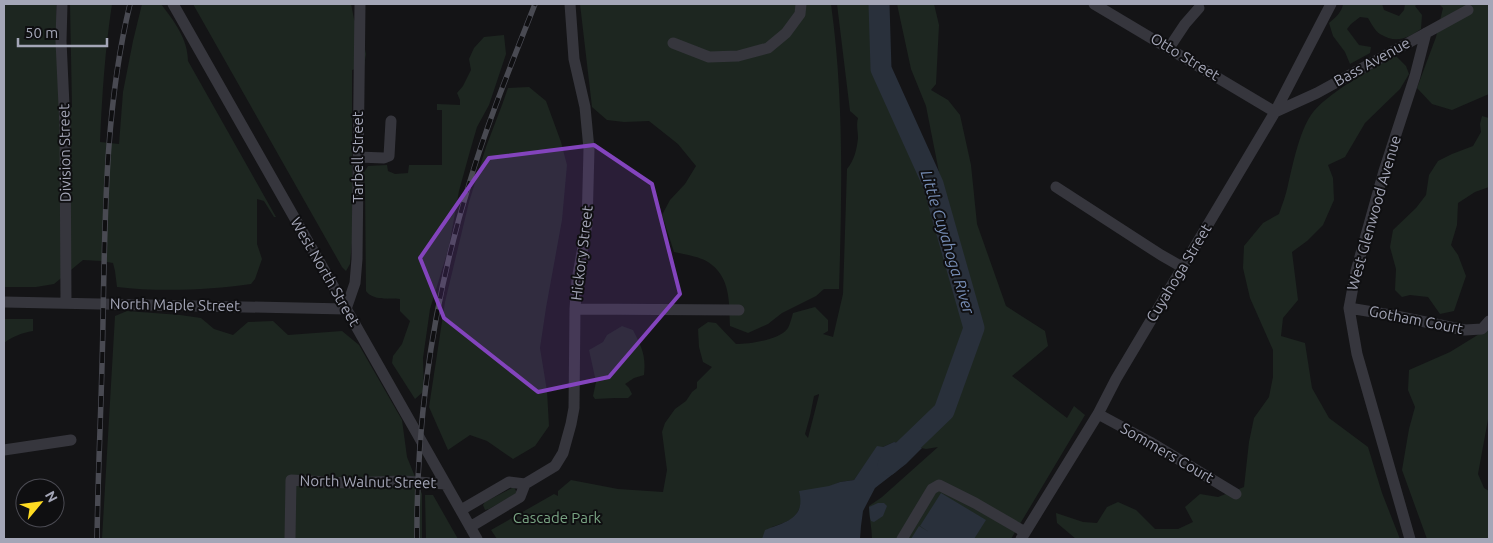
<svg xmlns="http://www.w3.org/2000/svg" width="1493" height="543" font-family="Ubuntu,sans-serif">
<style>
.green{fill:#1d2620;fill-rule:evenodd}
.water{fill:#29303b}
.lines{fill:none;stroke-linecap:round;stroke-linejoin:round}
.river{stroke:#29303b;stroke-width:21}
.minor{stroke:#36363d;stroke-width:11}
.rail-casing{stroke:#494a52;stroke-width:5.5}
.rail{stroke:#0f0f11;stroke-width:4;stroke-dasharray:11;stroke-linecap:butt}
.marked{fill:#8344bd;fill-opacity:0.2;stroke:#8344bd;stroke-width:4;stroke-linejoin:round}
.labels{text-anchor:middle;stroke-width:4;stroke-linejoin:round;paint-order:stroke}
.street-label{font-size:15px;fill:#a4a6b7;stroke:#0f0f11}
.park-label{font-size:15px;fill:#79a483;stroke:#0f0f11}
.water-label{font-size:16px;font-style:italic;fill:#778eb6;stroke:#0f0f11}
</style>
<rect width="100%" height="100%" fill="#141416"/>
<path class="green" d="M4,4H56L60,110L72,107L70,4H112C105,50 102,96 100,142L119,144L123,92L133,41L142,4H161C174,21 188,39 188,61L276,217H274L264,201L257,199V244L262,259L255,279L251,284C210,290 159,292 117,287L115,271L113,263L101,261L83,260L54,284L36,287H4Z
M193,4H351L354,19L363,40L366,54L364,67L352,70V243L350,264L346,271L342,267Z
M580,4H831C844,98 842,194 839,289H824L816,296L782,313L768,324L748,333L730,326C729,302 731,277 708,262C701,257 683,254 674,252L662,215L670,200L685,184L696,166L678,144L649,121L624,122L607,120L592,107Z
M837,4H870L879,64L881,59V69L933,184L944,222L937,233L948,218L926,106L911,69L897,4H934L939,25L936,84L931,90L948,100L960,115L971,165L977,224L1006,306L1045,331L1048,346L1012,376L1067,418L1074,406L1085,415L1011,539H872C872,528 869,518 869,506L882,497L938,447L926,449L894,442L883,447L869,459L854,480L840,482L802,499C798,519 790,521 772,527L766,539H497L491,530L554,494L558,496V491L571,480L618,489L663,492L667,470L662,432L665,423L675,409L686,401L692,392L697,388V382L712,367L703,362L699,347L698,329L708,322L716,323L736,344C750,344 780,340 788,328C790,324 792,317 793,313L815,307L828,320V331L823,334L833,337L843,294L847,169C854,161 857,149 858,138C858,131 856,125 858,118L850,111ZM819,394V395L808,438L805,434L810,416L814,396Z
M1343,4H1382L1384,10L1399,16L1404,10L1405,4H1417L1415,6L1422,15L1421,29C1408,38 1396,44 1380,34C1375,31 1371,23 1368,18L1360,17L1351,24L1347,29L1359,45L1371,47L1370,53L1350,64L1345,52L1333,36L1329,23C1335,18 1342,12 1343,4Z
M1439,4H1489V94L1452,110L1432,104L1417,88L1436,37L1443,8Z
M504,35L506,54L489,105L477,127L470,151L459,191L449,247L430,309L423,358L424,391L415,399L392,363L393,356L402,344L410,321L400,311V299C389,298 373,301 366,291L365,186L363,174L368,166L387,165L388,171L395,174L408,173L409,165H442V110H437V104L460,105V100L457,93L463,86L471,70L469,59L474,48L484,37Z
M1396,56L1406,66L1409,74L1400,89L1365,123L1345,157L1328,165L1333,178L1334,200L1323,225L1307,241L1292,252L1298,300L1283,318L1281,336L1305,343L1312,388L1329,418L1368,447L1382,493L1400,539H1076L1057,523L1056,513L1083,522L1097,523L1107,507L1118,502L1136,510L1155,529H1178L1193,522L1185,507L1200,494L1218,497L1244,487L1249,442L1254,418L1269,397L1273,377V350L1250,298L1243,268L1244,246L1263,223L1279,214C1282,205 1286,195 1288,185C1293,164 1299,133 1311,115C1324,95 1374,67 1396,56Z
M529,87L546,101L561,142L567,165L562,220L546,308L540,348L547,391L549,426L535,446L513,459L487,441L470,435L448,450L429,407L445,302L469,202L486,147L502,105L508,88Z
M1482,116L1489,118V187L1475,192L1458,203L1457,225L1451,245L1458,255L1466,276L1454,311L1440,314L1428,297L1410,295L1402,297L1395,290L1396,269L1390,247L1393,230L1416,208L1426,195L1429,175L1438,161L1452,154L1473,146L1481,132L1480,124Z
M127,311L180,315L201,318L214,329L233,335L248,322L273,321L288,335L342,331L359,345L402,420L407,457L422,494V539H102L115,316Z
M4,319H33V331C22,333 13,336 4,343Z
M622,326L633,330C642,348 646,355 644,375L634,378L625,384L629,388L632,394L628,398H615L595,399L593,396L596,382L589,350L603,342L607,335Z
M1489,328V414L1478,474L1484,488L1489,491V539H1427L1402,470L1409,429L1415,407L1408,390L1409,370L1450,352Z
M514,487L517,493L489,509L485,510L483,505L485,502Z
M425,495H433L458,539H426Z"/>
<path class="water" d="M894,442L922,448L906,464L875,488L863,511L861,526L860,539H762L765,530C786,522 806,518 799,491L829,486L840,482L854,480L877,446L883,447Z
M941,493L986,520L974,539H911L919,526L929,532L920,526Z
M878,503H884L887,506L883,516L874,522L871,521L870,518L869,507Z"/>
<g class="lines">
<path class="river" d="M879,4L881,69L933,184L974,328L944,411L888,465"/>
<path class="minor" d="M62,4L61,41L65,127L66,303
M173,4L477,539
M1094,4L1275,112L1317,93L1468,10
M673,43L709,57L738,56L768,48L786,33L800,14L801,4
M1169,48L1185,24L1199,8
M358,157L384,158L389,156L391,121
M1056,187L1161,255L1182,267
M4,302L346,309L355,283L357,259L360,4
M1349,308L1391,315L1465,330L1482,329L1489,321
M575,309L739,310
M1098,414L1150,442L1236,494
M4,450L71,440
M461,510L509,482L525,484L555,466L563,453L571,424L574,408L575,309L577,280L587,225L589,149L585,107L574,59L570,4
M470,527L520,497L525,484
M290,539L291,480L348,483L403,481L446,484
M902,539L932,489L939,485L975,503L1025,532
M1021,539L1098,414L1116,379L1275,112L1331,4
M1410,539L1357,354L1349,308L1356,271L1384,171L1415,76L1426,33"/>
<defs>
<path id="rail" d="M97,539C98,466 102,393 103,320C105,215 105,107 130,4
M417,539C416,419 434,297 470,181C488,121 512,63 535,4"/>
</defs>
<use href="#rail" class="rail-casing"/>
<use href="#rail" class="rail"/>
</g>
<path class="marked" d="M594,145L652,184L680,294L609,377L538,392L444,318L420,258L489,158Z"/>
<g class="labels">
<g class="street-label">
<text transform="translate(1185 57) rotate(31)" y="5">Otto Street</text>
<text transform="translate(1372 62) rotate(-29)" y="5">Bass Avenue</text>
<text transform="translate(65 153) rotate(-91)" y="5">Division Street</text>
<text transform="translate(358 157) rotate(-90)" y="5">Tarbell Street</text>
<text transform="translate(1374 213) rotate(-74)" y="5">West Glenwood Avenue</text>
<text transform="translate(582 253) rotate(-83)" y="5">Hickory Street</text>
<text transform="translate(325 272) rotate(60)" y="5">West North Street</text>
<text transform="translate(1179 273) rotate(-59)" y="5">Cuyahoga Street</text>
<text transform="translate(175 305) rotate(1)" y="5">North Maple Street</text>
<text transform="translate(1416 320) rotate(11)" y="5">Gotham Court</text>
<text transform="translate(1167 453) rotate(30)" y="5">Sommers Court</text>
<text transform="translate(368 482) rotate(1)" y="5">North Walnut Street</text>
</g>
<g class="park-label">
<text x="557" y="523">Cascade Park</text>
</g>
<g class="water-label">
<text transform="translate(948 242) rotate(73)" y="6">Little Cuyahoga River</text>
</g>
</g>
<rect width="1493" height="543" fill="none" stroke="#a4a6b7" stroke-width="10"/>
<g transform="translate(40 503) rotate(61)"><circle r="24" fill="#0f0f11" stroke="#4b4b53"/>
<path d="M0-4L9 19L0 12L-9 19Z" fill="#ffdc22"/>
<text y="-8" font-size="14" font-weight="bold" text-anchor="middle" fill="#a4a6b7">N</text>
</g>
<path d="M18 38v8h89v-8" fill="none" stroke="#a4a6b7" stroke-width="2.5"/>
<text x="25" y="38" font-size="15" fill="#a4a6b7" stroke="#0f0f11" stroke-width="4" paint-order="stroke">50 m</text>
</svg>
